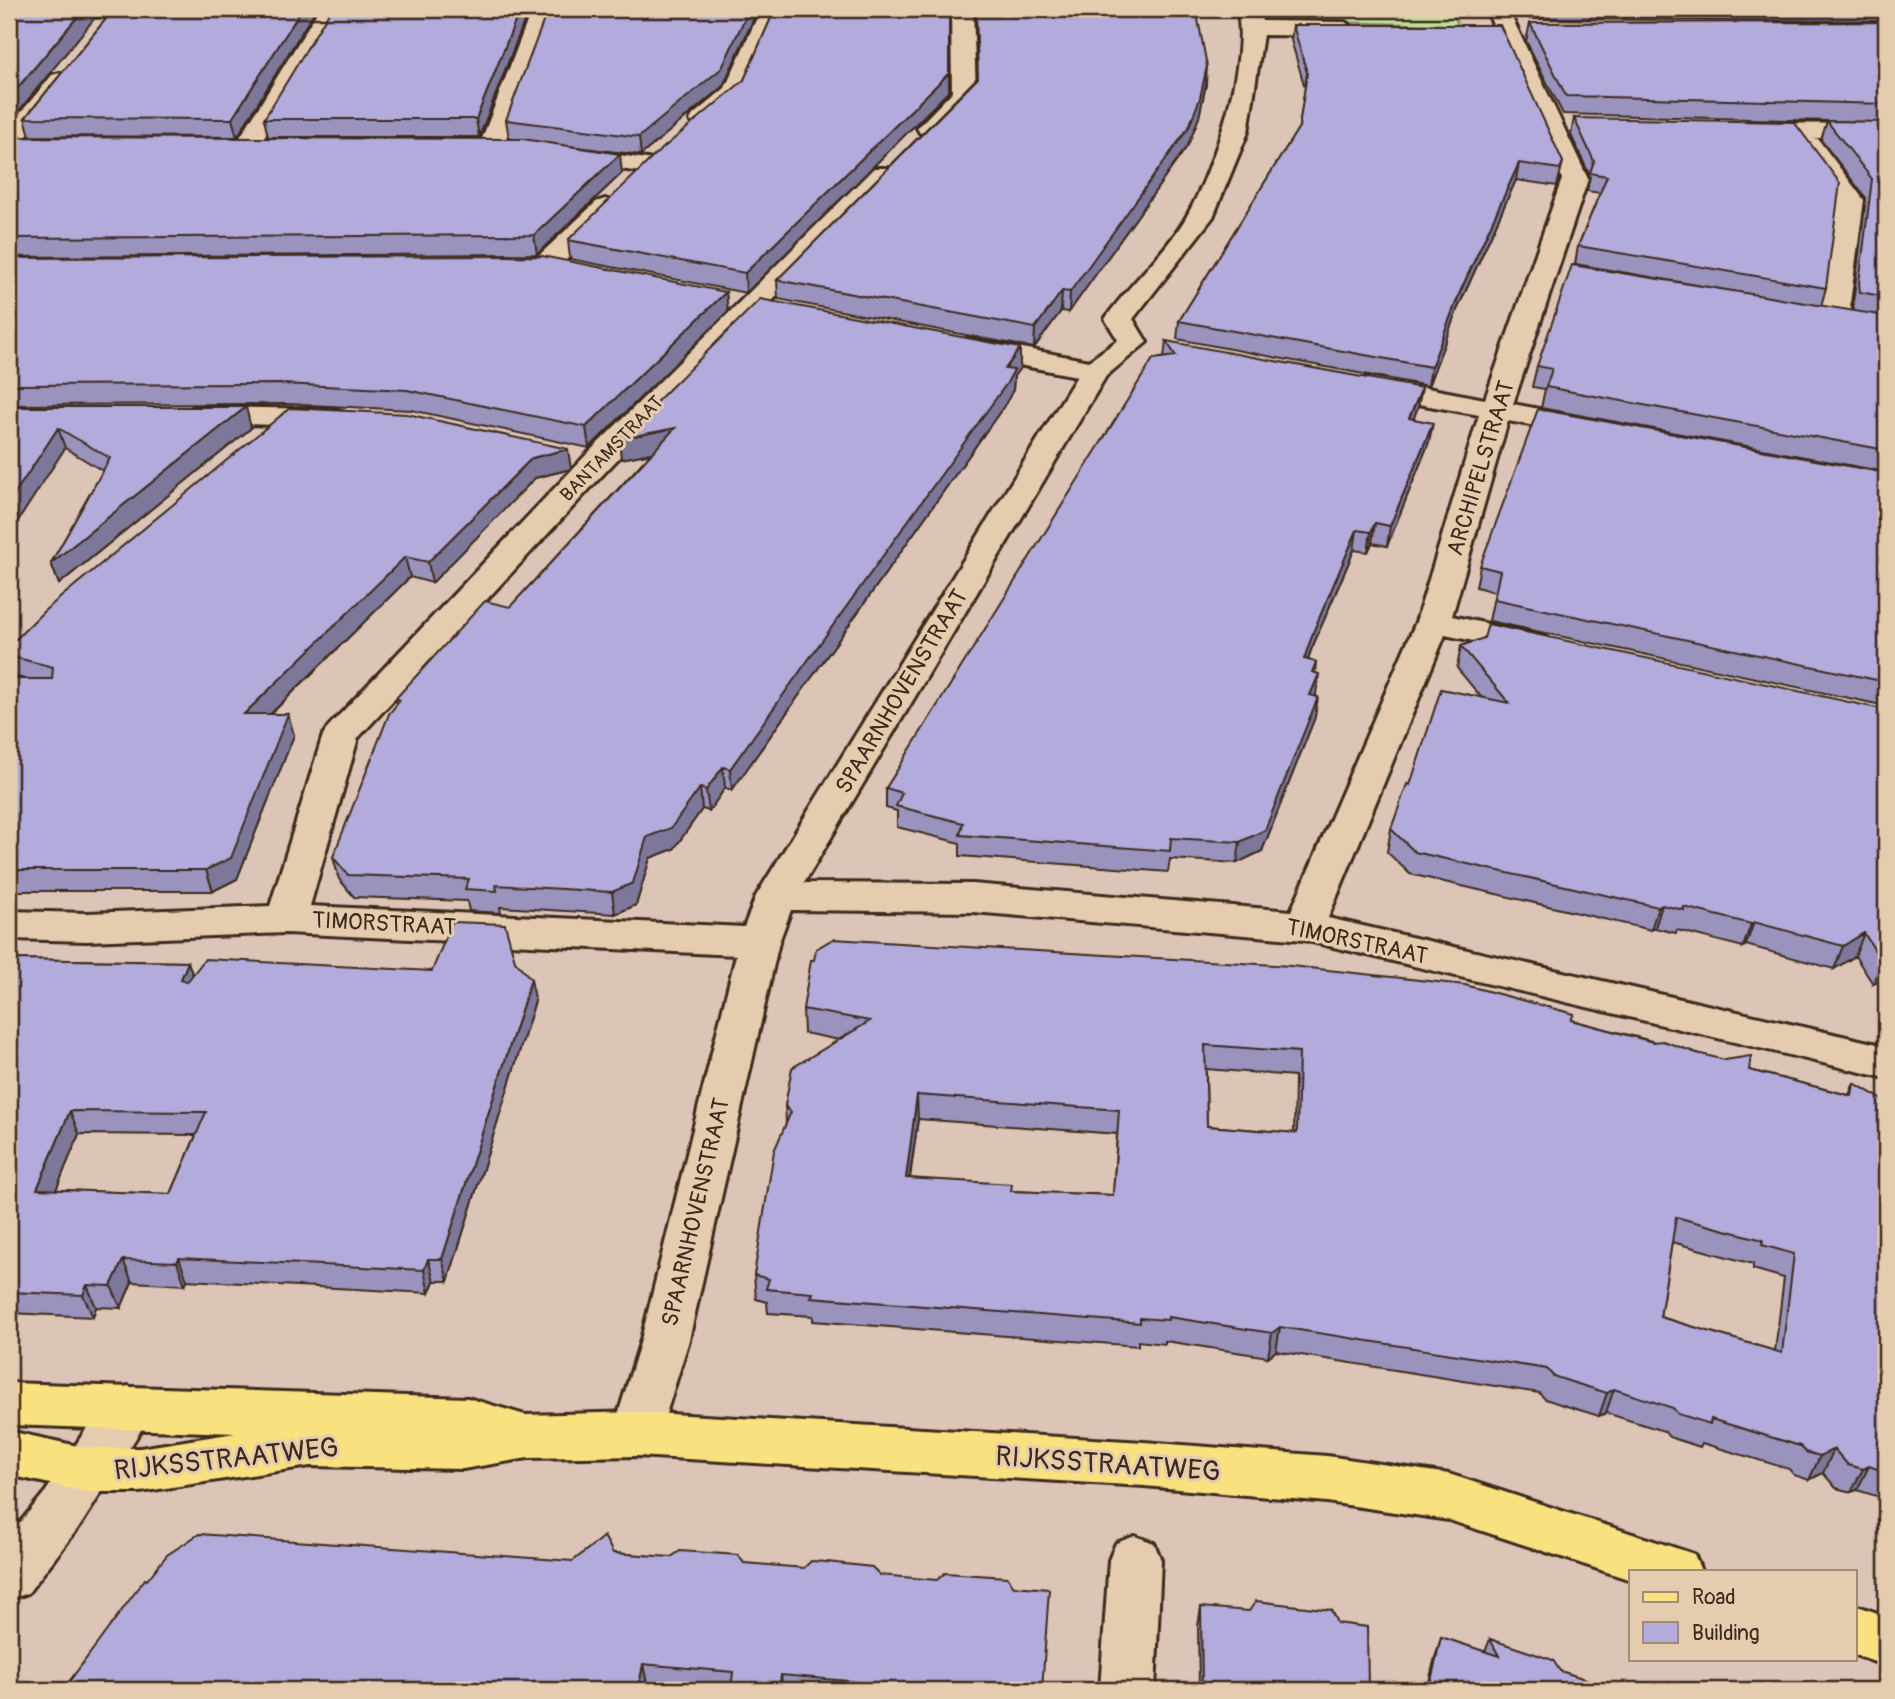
<svg xmlns="http://www.w3.org/2000/svg" width="1895" height="1699" font-family="Pangolin,sans-serif">
<style>
.green{fill:#c2e098;stroke:#7e855b;stroke-width:2}
.lines{fill:none;stroke-linecap:round;stroke-linejoin:round}
.minor-casing{stroke:#3b2a1e;stroke-width:6}
.major-casing{stroke:#3b2a1e;stroke-width:6}
.minor{fill:#e6ccae;fill-rule:evenodd}
.major{fill:#fae180;fill-rule:evenodd}
.wall{fill:#9a93bd;stroke:#3b2a1e;stroke-width:2;fill-rule:evenodd}
.shaded-wall{fill:#7d789a;stroke:#3b2a1e;stroke-width:2}
.building{fill:#b3abdc;stroke:#3b2a1e;stroke-width:2;fill-rule:evenodd}
.labels{text-anchor:middle;stroke-width:6;stroke-linejoin:round;paint-order:stroke}
.far-street-label{font-size:19px;fill:#3b2a1e;stroke:#e6ccae}
.street-label{font-size:23px;fill:#3b2a1e;stroke:#e6ccae}
.near-street-label{font-size:28px;fill:#3b2a1e;stroke:#e6ccae}
</style>
<rect width="100%" height="100%" fill="#dcc5b7"/>
<filter id="ink" filterUnits="userSpaceOnUse"><feTurbulence type="fractalNoise" baseFrequency=".0143" numOctaves="2"/><feDisplacementMap in="SourceGraphic" scale="14" xChannelSelector="R" yChannelSelector="G"/><feConvolveMatrix kernelMatrix="1 2 1 2 8 2 1 2 1" color-interpolation-filters="sRGB"/></filter>
<g filter="url(#ink)">
<path class="green" d="M1278,9H1452L1458,25L1280,21Z"/>
<g class="lines">
<defs>
<path id="minor" d="M62,9H174L176,11L165,18L73,16Z
M319,9H341L255,152H237L234,147Z
M532,9H554L502,149L499,154H481L478,149Z
M761,9H783L747,91L711,125H693L690,120L693,115L725,88Z
M951,9H973L976,94L938,133H920L917,128L952,92Z
M1237,9H1259L1262,21L1345,22L1356,29L1345,36L1263,35L1248,132L1213,217L1133,319L1147,342L1106,376L804,883L973,884L1291,911L1416,622L1479,415L1369,395L1359,392L1354,386L1359,380L1369,377L1485,399L1562,179L1486,9H1508L1588,179L1513,404L1596,420L1600,426L1596,432L1585,435L1508,421L1452,616L1547,637L1552,644L1547,651L1535,654L1445,635L1328,918L1886,1046V1078L1304,940L973,912L791,910L779,942L689,1340L655,1449L637,1456L619,1449L612,1434L641,1340L736,955L286,933L87,941L9,939V911L87,913L270,906L323,735L328,727L586,455L874,168H892L896,173L892,178L608,469L358,738L310,906L744,927L756,896L1077,376L970,356L960,353L956,347L960,341L970,338L1089,361L1118,340L1105,319C1129,284 1168,251 1188,214C1214,168 1250,59 1237,9Z
M60,73L68,75L72,80L18,147L9,149V127L52,75Z
M1748,123L1886,124V138H1814L1818,139L1864,200L1850,303L1854,321L1850,327L1840,329L1830,327L1822,303L1838,200L1797,144L1805,138L1739,135L1736,130L1739,125Z
M569,148L647,159L656,161L659,166L656,171L647,173L560,160L557,155L560,150Z
M605,199L614,202L618,207L614,212L555,271H535L532,265L535,259L596,202Z
M197,407L333,409L344,412L348,418L344,424L333,427L186,422L182,416L186,410Z
M128,1386L146,1392L153,1407L146,1422L82,1523L28,1593L9,1600V1536L46,1491L110,1392Z
M1135,1536L1154,1543L1161,1560L1155,1690H1100L1109,1560L1116,1543Z"/>
<path id="major" d="M9,1383L468,1398L525,1415L637,1412L1144,1442L1327,1456L1449,1474L1694,1554L1701,1571H1631V1580L1449,1520L1327,1502L1144,1486L637,1456L528,1458L463,1469L310,1466L140,1492H87L9,1475V1431L87,1448H140L235,1433L9,1425Z
M1855,1605L1886,1616V1666L1855,1655Z"/>
</defs>
<use href="#minor" class="minor-casing"/>
<use href="#major" class="major-casing"/>
<use href="#minor" class="minor"/>
<use href="#major" class="major"/>
</g>
<path class="wall" d="M114,9H316L237,137L30,136L25,118Z
M529,9L479,137H268L264,119Z
M775,9H951H949V91L746,293L570,259L568,240L744,80Z
M976,9H1196L1206,84L1199,117L1188,145L1069,312L1061,311L1034,348L778,299L777,280L977,78Z
M1523,9H1886V21L1529,19Z
M1886,22V472L1541,408L1545,389L1532,387L1537,366L1795,302L1575,264L1578,246L1600,193L1587,191L1590,176L1571,135L1574,118L1826,288L1821,306L1854,311L1853,303L1866,198L1821,140L1827,121L1866,122L1563,114L1526,41L1530,23Z
M1293,25L1563,162L1557,186L1516,180L1457,310L1428,386L1177,339L1179,321L1299,127L1305,88L1291,40Z
M723,86L641,155L568,146L622,173L537,254L9,257L726,292L728,312L589,448L411,410L287,404L9,405V137L513,139L509,138L506,120Z
M1166,341L1418,407L1413,419L1429,442L1387,546L1372,543L1368,552L1354,550L1311,650L1308,660L1316,662L1315,673L1316,694L1315,717L1262,851L1237,863L1170,859L1168,872L960,856V843L897,827V811L886,808V788L1164,358Z
M1020,368L1014,376L1013,390L1006,403L732,790L725,788L709,811L702,809L674,849L650,858L636,905L615,914L500,907L501,913L469,911L467,901L354,897L339,879L333,857L397,704L396,698L510,607L651,453L621,459Z
M9,407L251,428L59,584L51,563L103,471L65,448Z
M290,408L571,469L535,478L432,583L410,577L271,714L294,735L237,879L213,891H9V679H25L9,675V641L16,639Z
M1886,473V706L1489,621L1495,592L1476,587L1480,566Z
M1461,646L1886,710V978H1884L1873,984L1855,956L1834,969L1746,945L1743,947L1677,930L1676,933L1655,928L1651,930L1410,874L1387,852L1391,829L1410,785L1481,697L1457,668Z
M9,959L188,962L193,976L432,971L515,961L535,1001L448,1281H434L429,1293L187,1280L185,1285L132,1282L121,1308L96,1307L93,1317L9,1313ZM79,1134L196,1135L171,1194L56,1190Z
M803,1009L1572,1020L1697,1053L1749,1070L1849,1095L1854,1083L1886,1102V1499L1857,1490L1851,1492L1836,1488L1823,1473L1809,1480L1794,1475L1789,1469L1702,1443L1700,1447L1669,1437L1664,1431L1606,1413L1599,1416L1560,1404L1545,1399L1539,1393L1276,1351L1268,1357L1165,1341V1344L1138,1341V1346L813,1321V1316L768,1313L767,1302L756,1299L754,1275L786,1123L785,1105L839,1040L804,1033ZM1206,1069L1295,1076L1294,1133L1207,1126ZM918,1119L1117,1134L1113,1195L1012,1191L910,1178ZM1672,1242L1753,1264V1269L1784,1278L1775,1351L1660,1317Z
M613,1553L880,1575L1042,1690H714L647,1684L645,1690H63L147,1580L573,1561Z
M1201,1607L1368,1690H1199L1198,1626Z
M1441,1637L1485,1652L1490,1639L1560,1671L1620,1690H1427L1434,1661Z"/>
<path class="shaded-wall" d="M84,9H92L94,19L9,123V98Z
M302,9H316L237,137L232,119Z
M520,9H529L479,137L476,119Z
M749,9H758L723,86L641,155L639,137Z
M1207,66L1206,84L1199,117L1188,145L1069,312L1070,292Z
M949,73V91L746,293L745,273Z
M620,154L622,173L537,254L534,235Z
M1519,163L1516,180L1457,310L1428,386L1431,367L1460,292Z
M1062,291L1061,311L1034,348L1035,328Z
M726,292L728,312L589,448L586,427Z
M1020,348V368L1014,376L1013,390L1006,403L732,790L730,769Z
M1422,388L1418,407L1406,438L1409,418Z
M246,407L251,428L59,584L51,563Z
M1433,423L1429,442L1387,546L1390,526Z
M58,428L65,448L9,535V502Z
M675,428L676,448L621,459L619,439Z
M568,449L571,469L535,478L432,583L428,562L532,458Z
M1375,523L1372,543L1368,552L1371,532Z
M1357,530L1354,550L1311,650L1301,679L1304,659L1314,630Z
M405,557L410,577L250,734L244,714Z
M1319,674L1316,694L1307,715L1310,695Z
M1318,697L1315,717L1262,851L1237,863L1240,842Z
M288,714L294,735L237,879L213,891L206,870Z
M723,767L725,788L709,811L706,790Z
M700,788L702,809L674,849L650,858L636,905L615,914L612,892L647,837Z
M1662,905L1655,928L1651,930L1658,907Z
M1754,922L1746,945L1743,947L1751,924Z
M1864,933L1855,956L1834,969L1843,946Z
M1886,959V971L1884,978L1873,984L1882,962Z
M188,962L196,985L189,1001L181,979Z
M531,979L535,1001L448,1281L442,1259Z
M917,1095L918,1119L906,1202V1178Z
M70,1111L79,1134L47,1212L37,1189Z
M179,1258L187,1280L185,1285L177,1262Z
M428,1259L434,1281L429,1293L424,1270Z
M123,1260L132,1282L121,1308L111,1286Z
M87,1285L96,1307L93,1317L83,1295Z
M1280,1327L1276,1351L1268,1357L1272,1333Z
M1614,1389L1606,1413L1599,1416L1607,1393Z
M1834,1449L1823,1473L1809,1480L1820,1456Z
M1869,1466L1857,1490L1851,1492L1863,1469Z
M643,1664L647,1684L645,1690H638Z
M781,1675L783,1690H779Z"/>
<path class="building" d="M9,9H84L9,98Z
M114,9H302L232,119L25,118Z
M331,9H520L476,119H264Z
M548,9H749L722,68L639,137L506,120Z
M775,9H949V73L745,273L568,240L656,154L744,80Z
M976,9H1196L1207,66L1200,98L1189,127L1070,292L1062,291L1035,328L777,280L978,78Z
M1886,22V104L1566,96L1530,23Z
M1293,25H1500L1563,162L1560,169L1519,163L1460,292L1431,367L1179,321L1299,127L1307,73Z
M1574,118L1794,122L1840,183L1826,288L1578,246L1607,176L1590,173L1594,161Z
M1827,121L1886,122V297L1860,292L1859,283L1872,179Z
M9,137L523,139L620,154L534,235L9,238Z
M542,256L726,292L586,427L407,390L282,384L9,385V258Z
M1572,265L1886,316V450L1546,387L1552,369L1537,366Z
M760,299L1020,348L1005,369L1014,370L1007,383L730,769L723,767L706,790L700,788L671,828L647,837L633,883L612,892L496,885L497,891L465,889L469,879L348,875L333,857L389,714L400,700L396,698L485,601L510,607L675,428L619,439Z
M1166,341L1422,388L1409,418L1433,423L1390,526L1375,523L1371,532L1357,530L1314,630L1304,659L1316,662L1312,672L1319,674L1310,695L1318,697L1265,830L1240,842L1171,838L1170,851L960,835L963,823L896,806L902,793L886,788L1153,359L1176,356Z
M9,407H246L51,563L110,458L58,428L9,502Z
M290,408L407,414L568,449L532,458L428,562L405,557L244,714H288L231,858L206,870H9V679H52L53,667L9,656V641L16,639L44,611Z
M1538,409L1886,473V682L1494,599L1500,571L1480,566Z
M1488,624L1886,710V959L1882,962L1864,933L1843,946L1754,922L1751,924L1684,907V910L1662,905L1658,907L1415,852L1391,829L1407,784L1410,785L1441,689L1509,703L1461,646L1484,638Z
M452,922L505,924L515,961L531,979L442,1259H428L424,1270L179,1258L177,1262L123,1260L111,1286L87,1285L83,1295L9,1292V959L188,962L181,979L187,982L205,959L432,971ZM70,1111L206,1112L171,1194L37,1189Z
M833,939L1291,966L1465,985L1574,1014L1571,1020L1653,1042L1663,1041L1697,1053L1725,1060L1751,1056L1749,1070L1852,1096L1854,1083L1886,1102V1472L1869,1466L1863,1469L1848,1465L1834,1449L1820,1456L1806,1452L1800,1446L1711,1419L1710,1424L1678,1414L1673,1408L1614,1389L1607,1393L1568,1381L1553,1376L1547,1369L1280,1327L1272,1333L1168,1317V1320L1140,1318V1323L811,1297L813,1293L766,1289L769,1279L754,1275L774,1151L791,1112L785,1105L792,1068L870,1021L803,1009L811,960H814L816,949ZM1205,1045L1299,1052L1297,1133L1207,1126ZM917,1095L1119,1110L1113,1195L1011,1191L1012,1184L906,1178ZM1676,1217L1763,1240L1762,1245L1794,1254L1782,1353L1660,1317Z
M199,1534L573,1561L604,1536L613,1553L671,1557L680,1551L724,1554L738,1555L744,1563L804,1568L811,1561L827,1562L872,1567L880,1575L937,1580L945,1573L1007,1577L1014,1586L1049,1589L1042,1690H930L927,1688L781,1675L779,1690H731L733,1672L643,1664L638,1690H63L145,1579L147,1580L167,1555Z
M1256,1601L1331,1610L1337,1623L1367,1627L1368,1690H1202L1201,1607L1249,1611Z
M1441,1637L1499,1656L1490,1639L1553,1660L1560,1671L1620,1690H1429Z
M1640,1687L1648,1690H1627Z"/>
</g>
<g class="labels">
<g class="far-street-label">
<text transform="translate(611 448) rotate(-46)" y="7">BANTAMSTRAAT</text>
</g>
<g class="street-label">
<text transform="translate(1480 468) rotate(-73)" y="8">ARCHIPELSTRAAT</text>
<text transform="translate(901 691) rotate(-59)" y="8">SPAARNHOVENSTRAAT</text>
<text transform="translate(384 923) rotate(3)" y="8">TIMORSTRAAT</text>
<text transform="translate(1357 941) rotate(12)" y="8">TIMORSTRAAT</text>
<text transform="translate(695 1212) rotate(-77)" y="8">SPAARNHOVENSTRAAT</text>
</g>
<g class="near-street-label">
<text transform="translate(226 1458) rotate(-6)" y="10">RIJKSSTRAATWEG</text>
<text transform="translate(1108 1463) rotate(4)" y="10">RIJKSSTRAATWEG</text>
</g>
</g>
<rect width="1895" height="1699" fill="none" stroke="#e6ccae" stroke-width="35"/>
<rect x="18" y="18" width="1860" height="1664" fill="none" stroke="#3b2a1e" stroke-width="2.5" filter="url(#ink)"/>
<rect x="1629" y="1570" width="228" height="91" fill="#e6ccae" stroke="#a28b74" stroke-width="2"/>
<rect x="1643" y="1592" width="35" height="10" fill="#fae180" stroke="#a28b74" stroke-width="2"/>
<text x="1692" y="1604" font-size="21" fill="#3b2a1e">Road</text>
<rect x="1643" y="1622" width="35" height="21" fill="#b3abdc" stroke="#a28b74" stroke-width="2"/>
<text x="1692" y="1640" font-size="21" fill="#3b2a1e">Building</text>
</svg>
